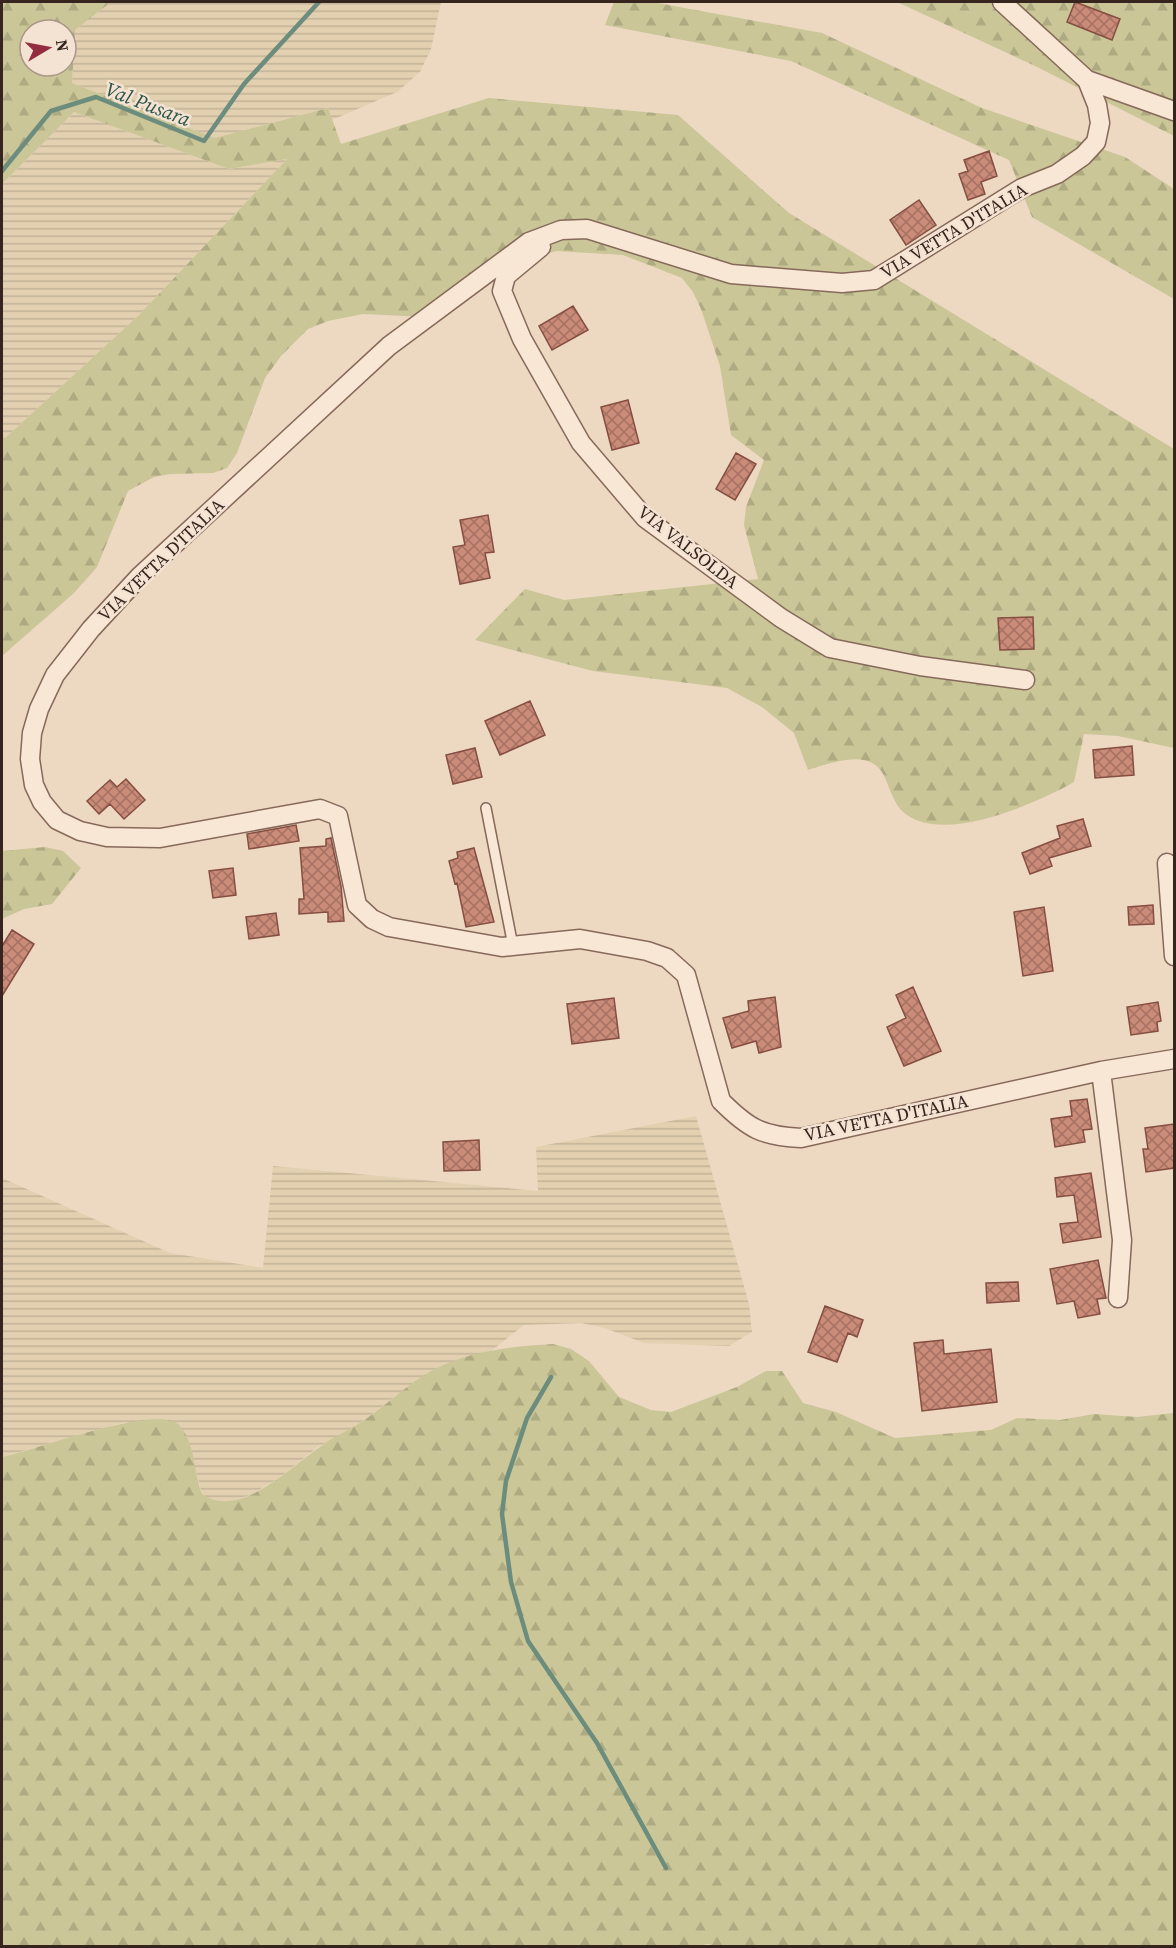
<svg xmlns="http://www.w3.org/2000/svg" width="1176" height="1948" font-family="'Source Serif 4',serif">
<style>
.farmland{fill:url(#farmland-rules)}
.forest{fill:url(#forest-firs);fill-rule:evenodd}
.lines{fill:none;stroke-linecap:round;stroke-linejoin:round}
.stream{stroke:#6c8d7e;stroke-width:4.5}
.building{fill:url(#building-cross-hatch);stroke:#854e41;stroke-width:1.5}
.service-casing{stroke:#86695a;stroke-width:12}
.minor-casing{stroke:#86695a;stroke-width:21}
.service{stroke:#f8e7d5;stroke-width:9}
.minor{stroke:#f8e7d5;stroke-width:18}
.labels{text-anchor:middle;stroke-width:5;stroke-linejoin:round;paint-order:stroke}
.street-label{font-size:18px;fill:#36251e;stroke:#f4e3d2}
.water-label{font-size:20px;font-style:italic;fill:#2d564b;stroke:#f4e3d2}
</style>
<defs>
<pattern id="farmland-rules" width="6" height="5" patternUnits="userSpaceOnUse" patternTransform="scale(1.5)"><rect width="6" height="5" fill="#e2d0b0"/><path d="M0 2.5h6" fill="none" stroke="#c2b297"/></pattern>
<pattern id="forest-firs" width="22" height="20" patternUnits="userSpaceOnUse" patternTransform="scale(1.5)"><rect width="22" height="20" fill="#cac697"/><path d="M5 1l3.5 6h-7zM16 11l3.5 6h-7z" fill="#aeaa82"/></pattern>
<pattern id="building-cross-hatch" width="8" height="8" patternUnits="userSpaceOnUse" patternTransform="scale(1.5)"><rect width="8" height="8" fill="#ca8b79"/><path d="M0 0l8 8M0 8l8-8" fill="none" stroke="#a57163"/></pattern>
</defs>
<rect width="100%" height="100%" fill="#edd8c2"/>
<path class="farmland" d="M111,2H441L431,49L420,72L397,92L332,120L328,108L215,138L72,83L75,30Z
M74,112L229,169L287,159L139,315L2,441V184Z
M696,1116L749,1304L752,1332L729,1346L644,1343L605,1328L581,1323L524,1325L491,1351L463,1358L407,1388L343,1435L319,1446L279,1478L250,1495L227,1502L210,1500L202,1494L192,1456L125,1422L2,1457V1178L170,1253L263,1268L273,1166L538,1191L536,1147Z"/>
<path class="forest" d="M2,2H111L75,30L72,83L215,138L328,108L341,144L489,98L678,115L789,213L1174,449V748L1118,736L1084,734L1074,782C1037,803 940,847 902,811C894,803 890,789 885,778C872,746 831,763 808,770L794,733L762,707L727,688L593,671L475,640L525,589L564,600L758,579L744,525L746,507L764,460L731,435L720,366L701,309L693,292L682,278L623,255L557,251L536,256L429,317L363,314L328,321L308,329L281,356L265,378L237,453L227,468L213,473L170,474L154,477L128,491L97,567L74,593L2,656V441L139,315L287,159L229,169L74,112L2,184ZM30,30H66V66H30Z
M614,2H652L822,33L982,108L1125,157L1174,189V299L1032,217L1009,160L791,61L605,25Z
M897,2H1174V136L1033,65Z
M45,847L63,851L81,868L52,904L24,909L2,919V851Z
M553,1344L571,1349L589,1361L619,1397L651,1410L671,1412L737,1387L766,1371H782L803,1403L836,1412L895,1438L991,1430L1017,1418L1060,1420L1094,1414L1137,1417L1174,1413V1946H716L708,1944L697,1946H2V1457C34,1451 157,1403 179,1425C195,1441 194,1474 202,1494C238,1520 289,1469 317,1449C332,1437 351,1430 367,1418C389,1403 410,1382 433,1370C469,1351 514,1346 553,1344Z"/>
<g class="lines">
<path class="stream" d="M2,171L51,111L96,97L204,141L244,84L319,2
M551,1377L527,1418L506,1481L502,1514L511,1582L528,1641L597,1743L666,1868"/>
</g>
<path class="building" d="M1075,2L1120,19L1112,40L1067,22Z
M989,151L997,176L981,182L985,194L968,200L959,174L968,171L964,160Z
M919,200L936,225L906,245L890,220Z
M573,306L588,330L552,350L539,326Z
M628,400L639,443L612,450L601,407Z
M736,453L756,464L735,500L716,489Z
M488,515L494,552L485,553L490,578L460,584L453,547L465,545L460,520Z
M1033,617L1034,649L1000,650L998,618Z
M530,701L545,735L500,755L485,721Z
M1132,746L1134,775L1095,778L1093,750Z
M475,748L482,777L453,784L446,755Z
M126,779L145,800L124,819L110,804L99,814L87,801L110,780L117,787Z
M1083,819L1091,846L1049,858L1052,866L1030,874L1022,853L1060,838L1057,826Z
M296,825L299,841L249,849L247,834Z
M331,838L341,886L344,921L328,922V912L299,914V899H304L300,848L326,846V839Z
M474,848L494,922L466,927L457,883L455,884L449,861L458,858L457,852Z
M233,868L236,895L213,898L209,871Z
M1153,905L1154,924L1129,925L1128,907Z
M1044,907L1053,971L1023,976L1014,912Z
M276,913L279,935L249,939L246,917Z
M12,930L34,944L2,996V946Z
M913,987L941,1051L904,1066L887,1027L906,1018L896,995Z
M775,997L781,1047L759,1053L756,1041L732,1048L723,1018L749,1011L748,1001Z
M614,998L619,1038L572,1044L567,1004Z
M1158,1002L1161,1021L1157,1022L1158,1031L1131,1035L1127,1007Z
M1087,1099L1092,1129L1083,1130L1085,1142L1055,1147L1051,1119L1072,1116L1070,1101Z
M1174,1124V1168L1146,1172L1143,1149H1148L1145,1128Z
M479,1140L480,1170L444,1171L443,1142Z
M1091,1173L1101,1237L1063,1243L1060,1224L1078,1222L1074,1195L1057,1197L1055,1178Z
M1098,1260L1106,1298L1097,1299L1100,1314L1078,1318L1074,1301L1057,1304L1050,1269Z
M1018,1282L1019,1301L987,1303L986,1283Z
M825,1306L863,1320L857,1337L848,1333L837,1362L808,1352Z
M943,1340L944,1354L991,1349L997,1402L922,1411L914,1343Z"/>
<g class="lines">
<defs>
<path id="service" d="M486,808L513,946"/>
<path id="minor" d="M1002,2L1087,80L1097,105L1100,123L1096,142L1083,156L1057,174L1022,188L874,280L842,283L731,274L587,229L561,230L529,242L389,346L140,576L91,629L55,675L39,709L32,733L30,759L34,785L42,802L57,820L80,831L107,837L160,838L320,809L338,816L357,905L372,919L389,927L502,947L580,939L647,951L667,958L686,975L721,1101C749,1129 762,1136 801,1138L1101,1071L1174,1059
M1087,80L1174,111
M541,247L506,276L502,291L522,339L581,443L645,518L781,618L830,648L920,666L1025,680
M1167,863L1174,956
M1101,1071L1122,1240L1118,1298"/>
</defs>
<use href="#service" class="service-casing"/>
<use href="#minor" class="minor-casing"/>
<use href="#service" class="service"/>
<use href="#minor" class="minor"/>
</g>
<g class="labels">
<g class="street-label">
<text transform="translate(954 231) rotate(-31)" y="6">VIA VETTA D'ITALIA</text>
<text transform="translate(688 547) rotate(38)" y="6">VIA VALSOLDA</text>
<text transform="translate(161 560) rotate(-44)" y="6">VIA VETTA D'ITALIA</text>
<text transform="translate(886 1118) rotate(-12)" y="6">VIA VETTA D'ITALIA</text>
</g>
<g class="water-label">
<text transform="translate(148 104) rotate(21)" y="7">Val Pusara</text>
</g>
</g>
<rect width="1176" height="1948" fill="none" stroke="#36251e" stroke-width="6"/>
<g transform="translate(48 48) rotate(80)"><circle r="28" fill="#f4e3d2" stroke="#a8978a" stroke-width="1.5"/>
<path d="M0-4.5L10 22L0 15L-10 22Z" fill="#932c41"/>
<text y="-9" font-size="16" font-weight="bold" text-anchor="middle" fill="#36251e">N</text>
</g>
</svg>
